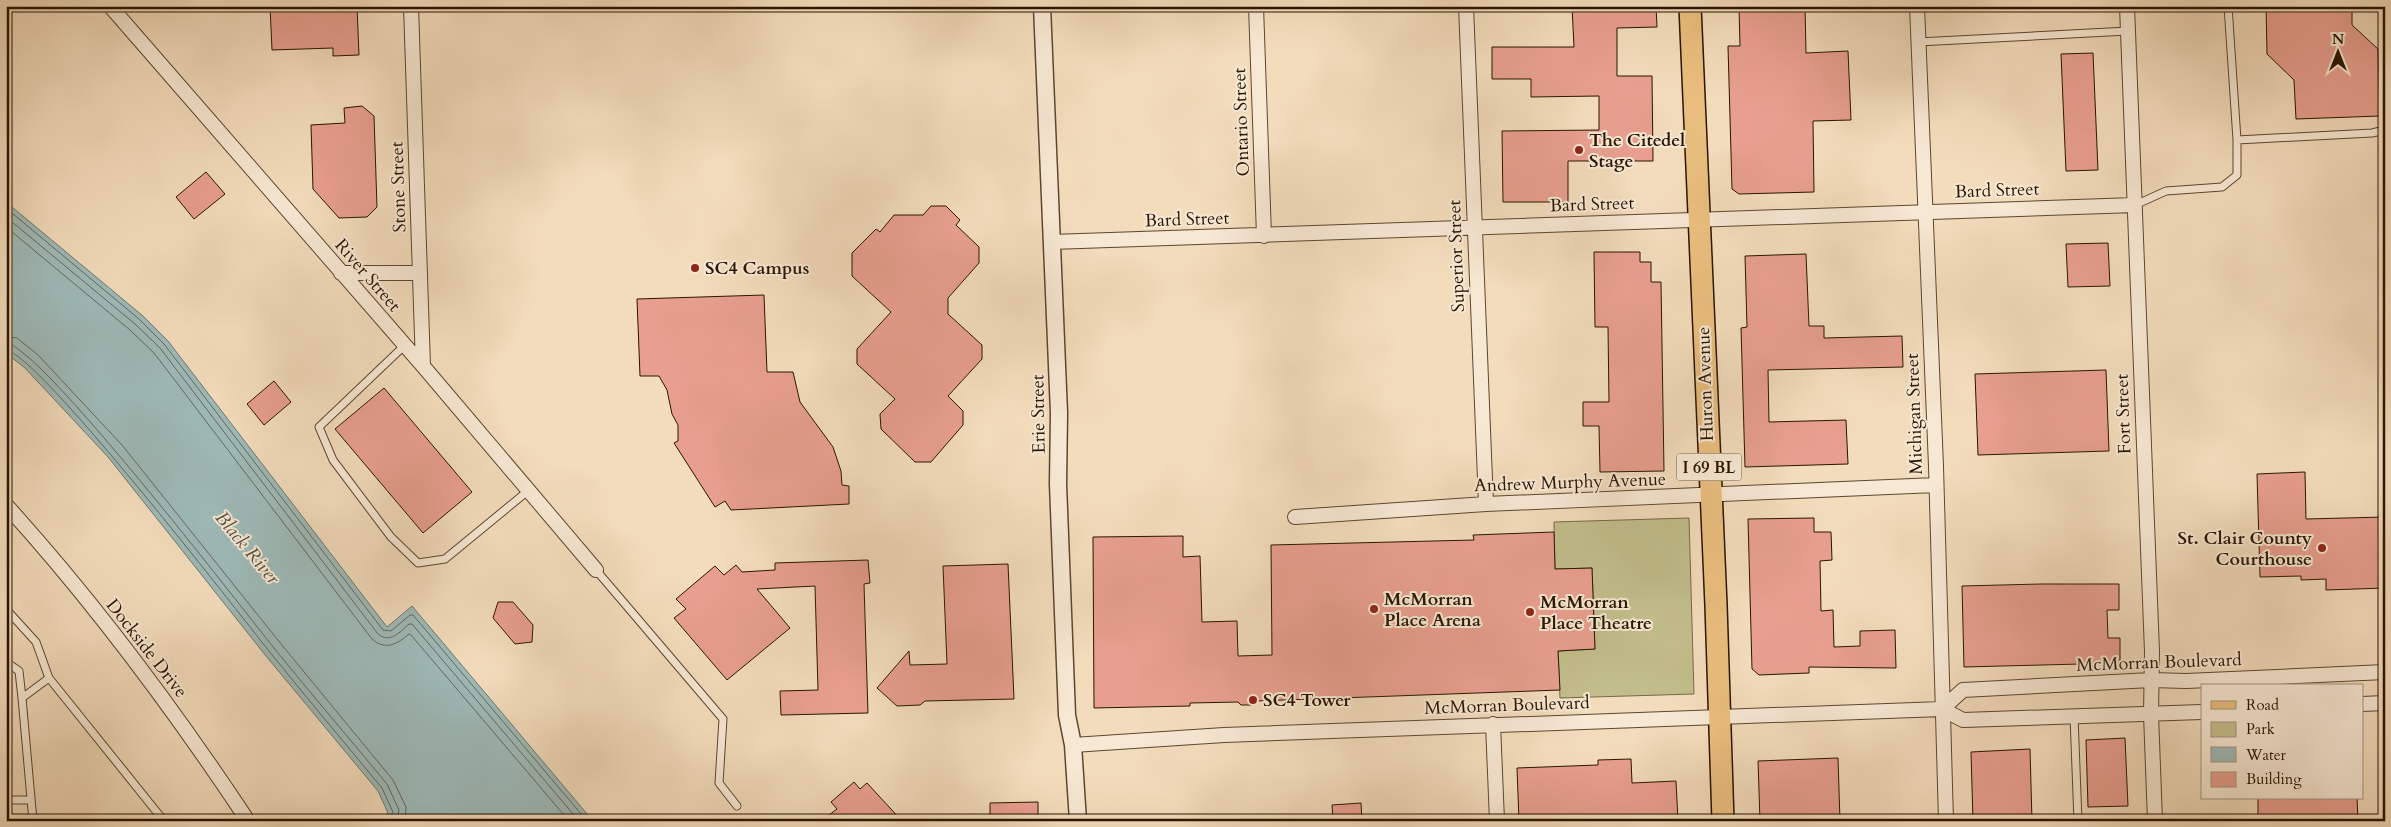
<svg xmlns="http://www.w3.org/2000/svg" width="2391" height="827" font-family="Cardo,serif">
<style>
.green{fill:#c2be8c;stroke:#766a46}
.water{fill:#9ebab8;stroke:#6f786e}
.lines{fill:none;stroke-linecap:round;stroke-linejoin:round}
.shore{stroke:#64685c;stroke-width:1}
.building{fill:#e89f8f;stroke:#291500}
.service-casing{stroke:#5c472f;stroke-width:9}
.minor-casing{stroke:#5c472f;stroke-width:16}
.tertiary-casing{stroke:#5c472f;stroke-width:19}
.primary-casing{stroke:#291500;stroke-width:24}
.service{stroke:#f7e8d3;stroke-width:7}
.minor{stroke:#f7e8d3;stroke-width:14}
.tertiary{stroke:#f7e8d3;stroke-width:16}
.primary{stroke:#eabe7e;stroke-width:21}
.poi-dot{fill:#8f2418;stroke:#f7e8d3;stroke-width:2}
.labels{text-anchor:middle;stroke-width:4;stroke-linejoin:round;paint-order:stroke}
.shield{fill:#f7e8d3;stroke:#67543f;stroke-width:1}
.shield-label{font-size:16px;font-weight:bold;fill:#291500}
.street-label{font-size:18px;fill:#291500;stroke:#f7e8d3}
.poi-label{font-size:18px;font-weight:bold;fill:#291500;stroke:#f7e8d3;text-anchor:start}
.water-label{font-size:19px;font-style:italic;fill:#524f40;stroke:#f7e8d3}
</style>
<rect width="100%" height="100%" fill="#f3dcbc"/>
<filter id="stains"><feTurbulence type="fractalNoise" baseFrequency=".004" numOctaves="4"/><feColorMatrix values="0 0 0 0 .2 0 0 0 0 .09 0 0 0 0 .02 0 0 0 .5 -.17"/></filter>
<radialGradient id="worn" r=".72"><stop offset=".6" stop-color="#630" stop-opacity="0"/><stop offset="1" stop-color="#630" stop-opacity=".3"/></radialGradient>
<path class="green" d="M1689,518L1694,694L1560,698L1558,651L1595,649L1592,568L1555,569L1554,522Z"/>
<path class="water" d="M6,202L143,316L168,341L387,627L412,606L593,821H381L388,813L378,791L266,656L108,457L25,368L6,353Z"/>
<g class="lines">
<path class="shore" d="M6,208L139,319L164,344L383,630L391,631L410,615H413L587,821
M6,217L135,324L160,348L378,634C390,644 400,632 409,624H412L579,821
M6,227L130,330L154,353L372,639C386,651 397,644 409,634L411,635L569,821
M6,336L17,338L38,355L122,445L281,644L393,780L406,807L405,821
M6,343C40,345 240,606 274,648C311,694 350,739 387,784L399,810L397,821
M6,350C38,353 236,610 269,651C306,697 344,742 382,788L393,812L388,821"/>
</g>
<path class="building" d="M270,6H357L359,55L333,56V48L272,50Z
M1572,6H1656L1657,27L1617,28V76H1652L1653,161H1568V202H1503L1502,131L1599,130V96L1531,97V79H1492V47H1574Z
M1739,6H1805L1806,53L1848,51L1851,120L1813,121L1814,192L1739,194L1732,189L1728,46H1740Z
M2266,6H2352V25L2378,49L2380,116L2296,119L2294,80L2267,54Z
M2093,53L2098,170L2066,171L2061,54Z
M362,106L374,116L377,207L367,217L339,218L313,189L311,125L345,123L344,108Z
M206,172L225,194L194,219L176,197Z
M931,206H946L960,220L956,225L979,247V263L948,298V314L982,345V359L948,396L963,411V425L931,462H915L881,429L880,414L895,399L857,364V349L891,312L852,276V253L876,229L880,232L894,215H923Z
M2108,243L2110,286L2068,287L2066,244Z
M1594,252H1640V262H1651V282H1661L1664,471L1600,472L1599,426H1583V402H1609L1608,327H1595Z
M1806,254L1809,326H1824V338L1902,336L1903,367L1768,370L1769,422L1846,420L1848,464L1745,467L1741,328L1747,327L1745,256Z
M764,295L767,372H793L800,402L833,447L841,471L842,485L849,486V504L731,510L725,501L715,507L674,443L678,441V425L672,414L667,390L659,376H640L637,299Z
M2106,370L2109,451L1978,455L1975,374Z
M274,381L291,402L264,425L247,404Z
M384,388L472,492L423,533L335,429Z
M2305,472L2306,519L2385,517V588L2326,590V579L2301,580V576L2260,577L2257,474Z
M1814,518V532H1831L1832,560L1820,561L1821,611L1833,610L1834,647L1860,646V631L1895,630L1896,668L1809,667V673L1759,675L1752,669L1748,519Z
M1554,532L1555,569L1592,568L1595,649L1558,651L1560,690L1257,701L1254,705H1241L1238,702L1190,703V706L1094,708L1093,537L1183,536V557L1200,556L1202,622L1237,621L1238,656L1272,655L1271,545L1474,540L1473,535Z
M868,560L870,583L864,584L868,713L781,715L780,691L818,690L815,586L757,589L790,628L727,680L674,618L686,609L676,599L715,566L724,575L736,565L742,572L775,570V563Z
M1008,564L1014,699L925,701L920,705L897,706L877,688L909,651L910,665L947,664L943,566Z
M2041,584H2119V610H2107L2108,638H2120V663L1964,667L1962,586Z
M498,602H513L533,625L532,642L515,644L493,618Z
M2125,738L2128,806L2088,807L2086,740Z
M2030,749L2032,821H1973L1971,752Z
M1838,758L1840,821H1760L1758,761Z
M1631,759L1632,783L1676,781L1678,821H1519L1517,768L1598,765V760Z
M854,782L860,789L867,783L902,821H821L837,809L831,802Z
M2258,798H2357L2358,821H2258Z
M1038,802V821H990V803Z
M1361,803L1362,821H1333L1332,805Z"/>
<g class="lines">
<defs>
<path id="service" d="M1918,42L2128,31
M2237,140L2372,133L2385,130
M2135,205L2166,191L2222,187L2237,175V140L2228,6
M404,346L319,427L333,460L391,537L418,563L445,559L529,490
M596,570L723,719L719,783L737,806
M6,609L36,642L49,678L164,821
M6,662L19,671L22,698
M2074,716L2078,821
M6,800H31
M33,821L22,698L49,678"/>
<path id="minor" d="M110,6L423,366L596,570
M411,6L423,366
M1256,6L1264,236
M1466,6L1486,504
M1917,6L1936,466L1946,821
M2127,6L2152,652L2151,714L2155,821
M1051,242L2135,205
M341,273H420
M6,505C95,603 175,711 248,821
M1295,517L1486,504L1936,485
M2362,704L2385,703
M1942,709L1963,690L2151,680L2186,681L2385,672
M1493,724L1497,821
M1073,745L1224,735L1942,709L1963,720L2202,712"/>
<path id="tertiary" d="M1042,6L1059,413L1058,484L1067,715L1073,745L1078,821"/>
<path id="primary" d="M1690,6L1716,605L1723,821"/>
</defs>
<use href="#service" class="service-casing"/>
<use href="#minor" class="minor-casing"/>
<use href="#tertiary" class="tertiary-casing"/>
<use href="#primary" class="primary-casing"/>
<use href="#service" class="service"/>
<use href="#minor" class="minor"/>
<use href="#tertiary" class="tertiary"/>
<use href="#primary" class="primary"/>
</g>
<g class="poi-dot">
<circle cx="1579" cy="150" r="5"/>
<circle cx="695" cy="268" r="5"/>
<circle cx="2322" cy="548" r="5"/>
<circle cx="1374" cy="609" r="5"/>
<circle cx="1530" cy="612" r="5"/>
<circle cx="1253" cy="700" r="5"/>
</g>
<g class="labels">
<rect class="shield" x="1676.5" y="453.5" width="65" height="27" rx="4"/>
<g class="shield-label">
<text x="1709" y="473">I 69 BL</text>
</g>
<g class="street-label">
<text transform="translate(1241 122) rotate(-92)" y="6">Ontario Street</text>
<text transform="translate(398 187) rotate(-92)" y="6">Stone Street</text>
<text transform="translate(1997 190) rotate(-2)" y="6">Bard Street</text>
<text transform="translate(1592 204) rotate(-2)" y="6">Bard Street</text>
<text transform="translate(1187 219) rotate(-2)" y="6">Bard Street</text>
<text transform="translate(1456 256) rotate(-92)" y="6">Superior Street</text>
<text transform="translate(368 275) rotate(49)" y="6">River Street</text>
<text transform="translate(1705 384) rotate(-92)" y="6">Huron Avenue</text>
<text transform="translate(1038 414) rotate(-91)" y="6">Erie Street</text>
<text transform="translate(1914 414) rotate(-92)" y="6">Michigan Street</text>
<text transform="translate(2123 414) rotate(-92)" y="6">Fort Street</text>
<text transform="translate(1570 482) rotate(-2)" y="6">Andrew Murphy Avenue</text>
<text transform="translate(147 648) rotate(52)" y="6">Dockside Drive</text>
<text transform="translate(2159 662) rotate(-2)" y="6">McMorran Boulevard</text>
<text transform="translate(1507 705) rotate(-2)" y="6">McMorran Boulevard</text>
</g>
<g class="poi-label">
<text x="1589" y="146">The Citedel<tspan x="1589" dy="21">Stage</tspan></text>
<text x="705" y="274">SC4 Campus</text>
<text x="2312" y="544" text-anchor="end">St. Clair County<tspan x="2312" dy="21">Courthouse</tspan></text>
<text x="1384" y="605">McMorran<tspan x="1384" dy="21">Place Arena</tspan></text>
<text x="1540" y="608">McMorran<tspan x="1540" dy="21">Place Theatre</tspan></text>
<text x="1263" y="706">SC4 Tower</text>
</g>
<g class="water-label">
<text transform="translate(248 547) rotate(50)" y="7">Black River</text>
</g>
</g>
<rect width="2391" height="827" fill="none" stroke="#f3dcbc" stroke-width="25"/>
<rect x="8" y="8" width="2376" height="812" fill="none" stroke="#291500" stroke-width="2.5"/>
<rect x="12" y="12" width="2366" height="802" fill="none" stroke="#291500"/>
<rect x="2201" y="684" width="162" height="115" fill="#f7e8d3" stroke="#a5947f"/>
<rect x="2211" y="701" width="25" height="8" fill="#eabe7e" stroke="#a5947f"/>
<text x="2246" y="710" font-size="15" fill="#291500">Road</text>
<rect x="2211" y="722" width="25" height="15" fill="#c2be8c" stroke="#a5947f"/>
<text x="2246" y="734" font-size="15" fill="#291500">Park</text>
<rect x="2211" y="747" width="25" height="15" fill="#9ebab8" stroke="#a5947f"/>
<text x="2246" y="760" font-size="15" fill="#291500">Water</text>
<rect x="2211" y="772" width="25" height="15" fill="#e89f8f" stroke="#a5947f"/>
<text x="2246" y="784" font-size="15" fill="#291500">Building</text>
<g transform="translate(2338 52)" stroke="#f7e8d3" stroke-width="4" paint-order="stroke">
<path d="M0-4L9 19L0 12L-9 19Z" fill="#291500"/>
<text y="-8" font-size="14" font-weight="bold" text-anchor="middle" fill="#291500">N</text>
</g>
<rect width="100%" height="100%" filter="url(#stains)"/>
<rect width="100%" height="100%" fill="url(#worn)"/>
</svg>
